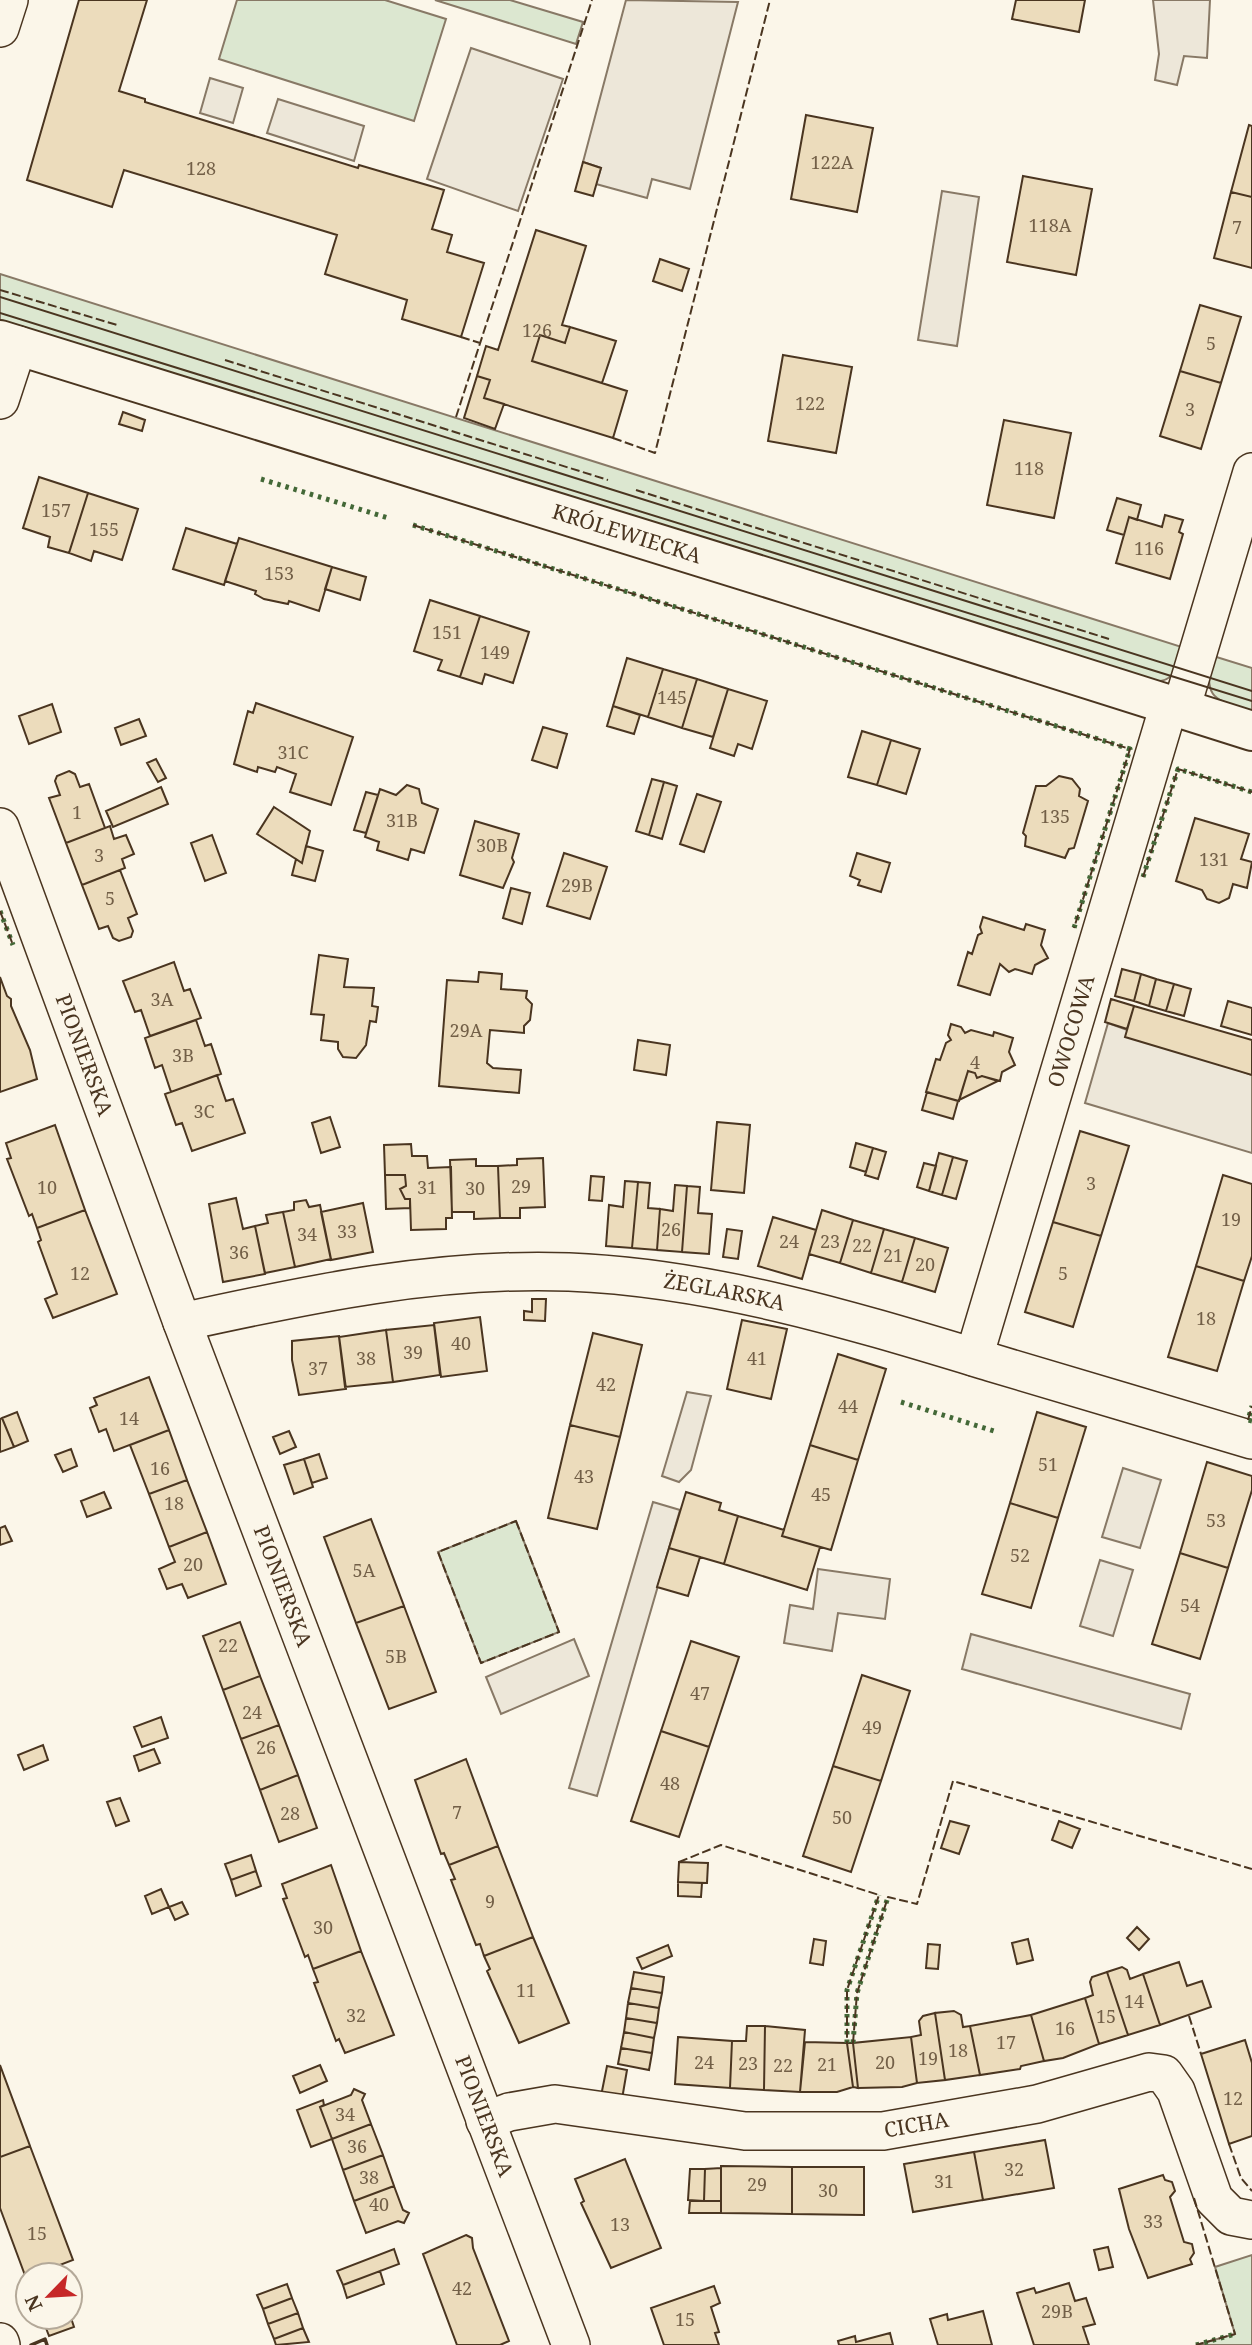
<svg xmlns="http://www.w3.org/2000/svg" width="1252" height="2345" font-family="'Noto Serif',serif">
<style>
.green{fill:#dce7d0;stroke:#887966;stroke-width:2}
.parking{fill:#ede7d9;stroke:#887966;stroke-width:2}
.building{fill:#ecdcbc;stroke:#4a3520;stroke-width:2}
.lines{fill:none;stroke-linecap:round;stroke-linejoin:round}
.minor-casing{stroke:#4a3520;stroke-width:40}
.major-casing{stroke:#4a3520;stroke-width:42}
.minor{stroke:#fbf6e9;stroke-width:37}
.major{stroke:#fbf6e9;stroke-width:38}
.tram{stroke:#4a3520;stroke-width:2}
.hedge{stroke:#436837;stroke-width:5;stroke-dasharray:3.5 5;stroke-linecap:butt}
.fence{stroke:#4a3520;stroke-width:2;stroke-dasharray:9 3.5;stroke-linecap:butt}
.wall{stroke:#4a3520;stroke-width:3.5}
.labels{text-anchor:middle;stroke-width:5;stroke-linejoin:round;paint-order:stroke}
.number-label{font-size:18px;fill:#725f47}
.street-label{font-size:21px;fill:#4a3520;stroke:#fbf6e9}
</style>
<rect width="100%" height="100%" fill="#fbf6e9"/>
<path class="green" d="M237,0H385L446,19L414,121L219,59Z
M435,0H510L583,22L576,44Z
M0,274L1185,648C1178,663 1175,683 1155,681L0,320Z
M1210,655L1252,668V711C1211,698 1206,701 1210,655Z
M516,1521L559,1632L481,1663L438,1552Z
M1252,2255V2345H1196L1235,2334L1215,2267Z"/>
<path class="parking" d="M626,0L738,2L690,189L652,179L647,198L596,184L601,168L583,162Z
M1153,0H1210L1207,58L1184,56L1177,85L1155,80L1159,54Z
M471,48L563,79L518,211L427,179Z
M210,78L243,88L233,123L200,113Z
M278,99L364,126L354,161L267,133Z
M942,191L979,197L957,346L918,340Z
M1108,1023L1252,1075V1153L1085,1103Z
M687,1392L711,1396L691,1470L679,1482L662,1476Z
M1123,1468L1161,1480L1140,1548L1102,1537Z
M653,1502L680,1510L597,1796L569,1788Z
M1100,1560L1133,1570L1113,1636L1080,1626Z
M818,1569L890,1579L885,1619L838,1613L832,1651L784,1643L790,1605L813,1609Z
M971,1634L1190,1694L1181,1729L962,1669Z
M574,1639L589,1676L501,1714L486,1677Z"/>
<path class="building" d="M79,0H147L119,91L145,99V102L358,168L359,165L444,190L432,229L452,235L447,252L484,263L461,337L402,319L407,300L325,274L337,235L124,170L112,207L27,180Z
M1016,0H1085L1079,32L1012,19Z
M806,115L873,128L857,212L791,199Z
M1249,125L1252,126V197L1231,192Z
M583,162L601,168L593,196L575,191Z
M1023,176L1092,189L1076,275L1007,262Z
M1231,192L1252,197V268L1214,258Z
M536,230L586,246L562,325L570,327L565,343L540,335L532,361L627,391L613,438L484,398L490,380L477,376L486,346L498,350Z
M660,259L689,269L682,291L653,281Z
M1200,305L1241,317L1221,383L1180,371Z
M570,327L616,341L602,383L532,361L540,335L565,343Z
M783,355L852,367L836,453L768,441Z
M1180,371L1221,383L1201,449L1160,436Z
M477,376L490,380L484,398L504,404L495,429L464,418Z
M123,412L145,420L142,431L119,424Z
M1004,420L1071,433L1054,518L987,505Z
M39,477L88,493L69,553L48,547L50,537L23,528Z
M88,493L138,509L122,560L94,551L91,561L69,553Z
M1117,498L1141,505L1137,520L1129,517L1124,535L1107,530Z
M1165,515L1183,520L1179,532L1183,534L1170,579L1116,563L1129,517L1162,527Z
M186,528L237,544L224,585L173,569Z
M239,538L332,567L319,611L289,601L288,604L264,599L255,594L256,591L225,581Z
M332,567L366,577L360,600L325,589Z
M430,600L480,616L460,677L438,670L442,660L414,651Z
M480,616L529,632L513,683L485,674L482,684L460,677Z
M627,658L663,669L648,717L613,706Z
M663,669L697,679L682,728L648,717Z
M697,679L728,689L713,737L682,728Z
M728,689L767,701L752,749L738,744L734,756L710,748Z
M256,703L353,737L331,805L290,792L296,774L277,767L275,772L258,767L257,772L234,764L248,711L253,713Z
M52,704L61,732L29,744L19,716Z
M613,706L640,715L634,734L607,726Z
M139,719L146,736L121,745L115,728Z
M543,727L567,734L557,768L532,760Z
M862,731L891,740L877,785L848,777Z
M891,740L920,749L906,794L877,785Z
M156,759L166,778L158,782L147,763Z
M69,771L75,774L80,787L89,784L105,828L66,843L49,798L60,795L55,781L57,776Z
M1059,776L1072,779L1080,789L1079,796L1088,801L1074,848L1069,849L1065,858L1025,846L1026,836L1023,833L1036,786H1046Z
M652,779L664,782L649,835L636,831Z
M664,782L677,786L662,839L649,835Z
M407,785L419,789L422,803L438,809L424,853L411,849L408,860L377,850L379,842L365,837L380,789L396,795Z
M161,787L168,804L113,827L106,811Z
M366,792L378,795L366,833L354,830Z
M697,794L721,802L704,852L680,844Z
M274,807L310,831L302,863L257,834Z
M1195,818L1249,834L1241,859L1252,862L1247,888L1233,884L1229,898L1219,903L1207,899L1202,890L1176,881Z
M475,821L519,834L512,858L514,862L503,888L460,875Z
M110,826L114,839L126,835L134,854L122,859L125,868L82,885L66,843Z
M212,835L226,873L205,881L191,843Z
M306,846L323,851L315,881L292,875L296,859L302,863Z
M564,853L607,867L590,919L547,906Z
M857,853L890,863L881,892L858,885L860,880L850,876Z
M120,870L137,914L128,918L133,931L131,937L119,941L113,938L108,926L99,929L82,885Z
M511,888L530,893L522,924L503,918Z
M983,917L1024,930L1026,924L1045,930L1041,945L1048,958L1035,965L1032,974L1015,969L1009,972L1000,964L990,995L958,985L968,952L972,954L978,935L982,933L980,927Z
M319,955L348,959L344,987L374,988L372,1006L378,1007L376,1022L370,1021L366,1045L356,1058L343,1057L338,1049V1042L321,1040L324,1015L311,1014Z
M174,962L184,991L190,989L201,1018L150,1036L141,1010L135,1012L123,981Z
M1122,969L1141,974L1134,1001L1115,996Z
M479,972L502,974L501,989L527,991L526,998L532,1004L530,1020L524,1026V1033L490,1030L487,1063L493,1068L521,1070L519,1093L439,1086L447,980L478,982Z
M1141,974L1156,979L1149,1006L1134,1001Z
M0,977L7,996L11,999V1006L30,1050L37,1079L0,1092Z
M1156,979L1174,984L1166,1011L1149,1006Z
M1174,984L1191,989L1184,1016L1166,1011Z
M1111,999L1134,1006L1127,1029L1105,1022Z
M1228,1001L1252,1008V1035L1221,1026Z
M1134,1006L1252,1040V1075L1125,1037Z
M196,1020L205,1046L211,1044L221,1074L171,1092L162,1065L155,1068L145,1038Z
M951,1024L961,1027L965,1033L971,1030L993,1036L994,1032L1013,1038L1009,1052L1015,1065L1002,1072L1000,1081L982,1076L977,1078L975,1073L968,1071L959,1101L926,1092L936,1059L940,1060L946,1043L951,1040L948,1035Z
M638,1040L670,1045L666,1075L634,1070Z
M968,1071L975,1073L977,1078L982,1076L998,1081L959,1100Z
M217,1075L226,1101L233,1099L245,1133L192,1151L182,1123L176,1125L165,1094Z
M927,1092L958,1101L953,1119L922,1110Z
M330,1117L340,1147L321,1153L312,1123Z
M717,1122L750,1125L744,1193L711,1190Z
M55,1125L85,1210L37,1228L32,1214L29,1216L7,1159L11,1158L6,1143Z
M1080,1131L1129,1146L1101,1236L1053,1222Z
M856,1143L873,1148L866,1172L850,1167Z
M411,1144L412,1156H427L428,1168L451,1167L452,1218H446V1229L411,1230L410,1199H405L400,1189L406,1186L405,1175H385L384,1145Z
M873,1148L886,1152L878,1179L865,1175Z
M939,1153L953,1157L942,1195L929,1191Z
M953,1157L967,1161L956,1199L942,1195Z
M543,1158L545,1207L520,1208V1218H500L498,1166L517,1165V1159Z
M476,1159V1166H498L500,1218L474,1219V1212H452L450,1160Z
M924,1163L936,1166L929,1191L917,1187Z
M385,1175H405L406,1186L400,1189L405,1199H410V1208L386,1209Z
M1223,1175L1252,1184V1256L1244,1281L1196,1266Z
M591,1176L604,1177L602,1201L589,1200Z
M625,1181L638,1182L632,1248L606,1246L609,1205L623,1207Z
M638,1182L650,1183L648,1208L660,1209L657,1250L632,1248Z
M675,1185L687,1186L682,1252L657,1250L660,1209L673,1211Z
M687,1186L700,1187L698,1213L712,1214L709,1254L682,1252Z
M236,1198L243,1229L255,1226L265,1274L223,1282L209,1204Z
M306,1200L309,1207L320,1205L331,1259L295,1267L283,1212L294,1210V1202Z
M363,1203L373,1252L331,1260L321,1212Z
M85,1210L117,1294L53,1318L45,1299L57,1294L38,1242L41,1240L37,1228Z
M822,1210L853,1220L840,1263L809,1254Z
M283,1212L295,1267L265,1273L255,1226L268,1223L266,1215Z
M773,1217L816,1230L802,1279L758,1266Z
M853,1220L884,1229L871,1273L840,1263Z
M1053,1222L1101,1236L1073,1327L1025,1312Z
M727,1229L742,1231L738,1259L723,1257Z
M884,1229L915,1238L902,1282L871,1273Z
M915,1238L948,1248L935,1292L902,1282Z
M1196,1266L1244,1281L1217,1371L1168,1357Z
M532,1299H546L545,1321L524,1320V1311L532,1312Z
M480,1317L487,1371L441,1377L434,1323Z
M742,1320L787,1329L771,1399L727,1389Z
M434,1325L440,1375L393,1382L386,1330Z
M386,1330L393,1382L345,1387L339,1337Z
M593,1333L642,1345L620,1437L570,1425Z
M339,1336L346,1389L299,1395L292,1360V1341Z
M838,1354L886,1369L858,1460L810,1445Z
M149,1377L169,1430L114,1451L106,1429L99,1432L90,1408L97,1405L94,1398Z
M17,1412L28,1441L14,1447L2,1418Z
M1037,1412L1086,1427L1058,1518L1010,1503Z
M2,1418L14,1447L0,1452V1419Z
M570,1425L620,1437L597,1529L548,1518Z
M169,1430L187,1480L149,1494L130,1445Z
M289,1431L296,1447L280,1454L273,1437Z
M810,1445L858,1460L831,1550L782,1536Z
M71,1449L77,1466L63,1472L55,1455Z
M319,1454L327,1478L312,1483L304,1459Z
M304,1459L313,1487L294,1494L284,1465Z
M1207,1462L1252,1476V1490L1228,1568L1180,1553Z
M187,1480L207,1532L169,1547L149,1494Z
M104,1492L111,1508L87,1517L81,1501Z
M686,1492L721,1503L719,1510L738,1516L724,1564L669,1548Z
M1010,1503L1058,1518L1031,1608L982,1594Z
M738,1516L784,1530L782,1536L820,1547L807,1590L724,1564Z
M371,1519L404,1606L356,1623L324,1537Z
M5,1526L12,1541L0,1545V1528Z
M207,1532L226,1584L188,1598L182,1584L167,1589L159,1569L175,1562L169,1547Z
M669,1548L700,1557L688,1596L657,1587Z
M1180,1553L1228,1568L1200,1659L1152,1644Z
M404,1606L436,1692L389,1709L356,1623Z
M240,1622L260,1676L223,1690L203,1636Z
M691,1641L739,1657L709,1747L661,1731Z
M862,1675L910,1691L881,1781L833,1766Z
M260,1676L279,1725L241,1739L223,1690Z
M161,1717L168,1738L142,1747L134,1727Z
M279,1725L298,1775L260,1790L241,1739Z
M661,1731L709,1747L679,1837L631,1821Z
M43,1745L48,1760L24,1770L18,1755Z
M154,1749L160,1763L139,1771L134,1756Z
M466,1759L498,1846L449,1865L444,1853L441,1854L415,1780Z
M833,1766L881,1781L851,1872L803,1856Z
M298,1775L317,1828L279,1842L260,1790Z
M120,1798L129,1821L116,1826L107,1802Z
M950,1821L969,1826L959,1854L941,1848Z
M1059,1821L1080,1829L1072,1848L1052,1840Z
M498,1846L533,1937L484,1956L480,1944L476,1945L451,1880L455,1879L449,1865Z
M251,1855L256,1871L231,1880L225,1864Z
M679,1862L708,1863L707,1883L678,1882Z
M331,1865L361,1951L313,1969L308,1955L305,1957L283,1899L287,1898L282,1884Z
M256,1871L261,1886L236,1896L231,1880Z
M678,1882L702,1883L701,1897L678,1896Z
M161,1889L169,1907L152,1914L145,1896Z
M182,1902L188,1914L175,1920L169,1907Z
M1137,1927L1149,1939L1139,1950L1127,1938Z
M533,1937L569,2023L519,2043L487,1971L490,1969L484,1956Z
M814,1939L826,1941L823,1965L810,1963Z
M1028,1939L1033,1960L1017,1964L1012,1943Z
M928,1944L940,1945L938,1969L926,1968Z
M668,1945L672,1956L642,1969L637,1958Z
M361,1951L394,2035L345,2053L339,2039L336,2041L314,1983L318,1982L313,1969Z
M1179,1962L1187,1986L1202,1981L1211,2007L1160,2025L1143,1974Z
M1122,1967L1127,1970L1130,1979L1143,1974L1160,2025L1128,2035L1107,1972Z
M634,1972L664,1977L662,1993L631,1988Z
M1107,1972L1128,2035L1099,2044L1085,1998L1093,1995L1090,1982L1092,1977Z
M631,1988L662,1993L659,2008L628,2003Z
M1085,1998L1099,2044L1063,2058L1044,2061L1031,2015Z
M628,2003L659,2008L657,2023L626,2018Z
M954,2011L961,2015L963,2027L970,2026L980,2075L945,2080L935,2013Z
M935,2013L945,2080L917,2083L911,2037L921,2035L919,2021L923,2016Z
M1031,2015L1044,2061L1021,2066L1020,2069L980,2075L970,2026Z
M626,2018L657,2023L654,2038L624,2032Z
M747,2026H765L764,2090L730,2088L732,2041H746Z
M765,2026L805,2030L800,2092L764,2090Z
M624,2032L654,2038L652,2053L621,2048Z
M678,2037L732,2041L730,2088L675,2084Z
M911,2037L917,2083L902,2087L858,2088L853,2043Z
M1245,2040L1252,2063V2136L1229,2144L1201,2054Z
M805,2042L847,2043L853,2087L837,2092H800Z
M847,2043H853L858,2088L853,2087Z
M621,2048L652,2053L649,2070L618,2064Z
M0,2065L30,2146L0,2157Z
M320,2065L327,2081L300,2093L293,2076Z
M607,2066L627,2070L622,2099L601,2096Z
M354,2089L365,2094L362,2100L371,2124L332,2139L320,2107L351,2095Z
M323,2100L324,2105L320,2107L332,2139L311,2147L297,2110Z
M371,2124L383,2155L343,2170L332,2139Z
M1045,2140L1054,2188L983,2200L974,2152Z
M30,2146L73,2260L26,2278L0,2208V2157Z
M974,2152L983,2200L913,2212L904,2164Z
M383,2155L394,2186L354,2201L343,2170Z
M625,2159L661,2248L611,2268L581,2203L584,2201L575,2179Z
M721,2166L792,2167V2214L721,2213Z
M792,2167H864V2215L792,2214Z
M721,2168V2201H704L705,2169Z
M690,2169H705L704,2201L688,2200Z
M1163,2175L1165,2180L1172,2182L1175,2191L1170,2197L1184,2242L1192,2244L1194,2253L1190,2259L1192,2264L1148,2278L1129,2229L1119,2189Z
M394,2186L403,2210L409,2213L404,2223L398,2221L366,2233L354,2201Z
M690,2201H721V2213H689Z
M466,2235L472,2238L473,2248L509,2341L500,2345H457L423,2254Z
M1108,2247L1113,2267L1099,2270L1094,2250Z
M394,2249L399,2264L343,2285L337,2271Z
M53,2268L55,2275H33Z
M380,2271L384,2284L347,2298L343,2285Z
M1069,2283L1075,2301L1086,2298L1095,2324L1083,2327L1089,2345H1034L1017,2293L1034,2288L1036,2293Z
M287,2284L292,2298L263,2309L257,2295Z
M714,2286L720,2303L711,2307L719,2332L715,2333L719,2345H664L651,2308Z
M292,2298L298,2313L268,2324L263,2309Z
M983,2311L992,2345H938L930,2319L947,2314L948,2320Z
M298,2313L303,2328L274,2339L268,2324Z
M70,2315L74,2327L49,2336L43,2320Z
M303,2328L309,2342L276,2345L274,2339Z
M890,2333L893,2345H839L838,2341L855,2336L856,2342Z"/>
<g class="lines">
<defs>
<g id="minor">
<path d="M0,28L9,0"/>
<path d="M0,400L18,345"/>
<path d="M1181,709L1252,472"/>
<path id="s1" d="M0,827L182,1322L571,2345"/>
<path id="s2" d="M182,1322C309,1294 438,1267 569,1272C716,1278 854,1321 993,1363C1079,1389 1166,1414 1252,1440"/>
<path id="s3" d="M974,1357L1169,705"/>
<path id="s4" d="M485,2121L509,2112L555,2104L745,2131H883L1037,2104L1149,2072L1164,2074L1176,2091L1214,2199L1231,2216L1252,2220"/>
<path d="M0,2342L1,2345"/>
</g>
<g id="major">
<path id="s5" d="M0,340L788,584L1252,731"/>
</g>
</defs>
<use href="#minor" class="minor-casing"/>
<use href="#major" class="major-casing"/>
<use href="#minor" class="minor"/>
<use href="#major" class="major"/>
<path class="tram" d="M0,297L1252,691
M0,313L1252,701"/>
<path class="hedge" d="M261,479L388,518
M413,525L1130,749L1074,928
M1143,877L1178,769L1252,792
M0,911L13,945
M901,1402L994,1431
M1252,1421L1248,1420L1252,1406
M847,2043V1990L879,1895
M853,2043L857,1993L888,1897
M1196,2345L1235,2334"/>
<path class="fence" d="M0,290L117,325
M461,337L480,343
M225,360L608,480
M456,417L592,0
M613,438L655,453L770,0
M636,490L1109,639
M413,525L1130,749L1074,928
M1143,877L1178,769L1252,792
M0,911L13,945
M1248,1420L1252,1406
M516,1521L559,1632L481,1663L438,1552Z
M679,1862L721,1845L879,1895L847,1990V2043
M1189,2016L1201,2054
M853,2043L857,1993L888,1897L917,1904L953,1781L1252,1869
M1229,2144L1241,2178L1252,2191
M1194,2198L1235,2334L1196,2345"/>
<path class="wall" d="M31,2345L45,2339L47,2345"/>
</g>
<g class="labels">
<g class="number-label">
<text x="832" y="169">122A</text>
<text x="201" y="175">128</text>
<text x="1050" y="232">118A</text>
<text x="1237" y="234">7</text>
<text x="537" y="337">126</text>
<text x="1211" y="350">5</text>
<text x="810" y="410">122</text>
<text x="1190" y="416">3</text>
<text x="1029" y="475">118</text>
<text x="56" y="517">157</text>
<text x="104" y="536">155</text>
<text x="1149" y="555">116</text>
<text x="279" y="580">153</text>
<text x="447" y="639">151</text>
<text x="495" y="659">149</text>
<text x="672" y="704">145</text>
<text x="293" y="759">31C</text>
<text x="77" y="819">1</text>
<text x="1055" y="823">135</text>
<text x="402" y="827">31B</text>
<text x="492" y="852">30B</text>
<text x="99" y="862">3</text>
<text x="1214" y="866">131</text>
<text x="577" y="892">29B</text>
<text x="110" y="905">5</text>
<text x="162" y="1006">3A</text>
<text x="466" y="1037">29A</text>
<text x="183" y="1062">3B</text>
<text x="975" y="1069">4</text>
<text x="204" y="1118">3C</text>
<text x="1091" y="1190">3</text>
<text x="521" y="1193">29</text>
<text x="47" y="1194">10</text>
<text x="427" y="1194">31</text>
<text x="475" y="1195">30</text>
<text x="1231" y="1226">19</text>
<text x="671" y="1236">26</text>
<text x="347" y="1238">33</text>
<text x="307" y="1241">34</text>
<text x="789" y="1248">24</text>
<text x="830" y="1248">23</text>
<text x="862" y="1252">22</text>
<text x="239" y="1259">36</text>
<text x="893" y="1262">21</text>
<text x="925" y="1271">20</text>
<text x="80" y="1280">12</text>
<text x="1063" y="1280">5</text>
<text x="1206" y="1325">18</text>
<text x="461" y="1350">40</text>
<text x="413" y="1359">39</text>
<text x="366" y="1365">38</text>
<text x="757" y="1365">41</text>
<text x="318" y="1375">37</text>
<text x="606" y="1391">42</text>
<text x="848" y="1413">44</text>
<text x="129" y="1425">14</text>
<text x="1048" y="1471">51</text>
<text x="160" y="1475">16</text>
<text x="584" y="1483">43</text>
<text x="821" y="1501">45</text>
<text x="174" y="1510">18</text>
<text x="1216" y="1527">53</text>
<text x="1020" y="1562">52</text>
<text x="193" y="1571">20</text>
<text x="364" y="1577">5A</text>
<text x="1190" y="1612">54</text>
<text x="228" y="1652">22</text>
<text x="396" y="1663">5B</text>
<text x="700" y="1700">47</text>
<text x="252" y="1719">24</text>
<text x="872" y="1734">49</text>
<text x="266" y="1754">26</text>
<text x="670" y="1790">48</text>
<text x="457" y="1819">7</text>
<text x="290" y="1820">28</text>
<text x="842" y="1824">50</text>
<text x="490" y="1908">9</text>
<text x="323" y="1934">30</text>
<text x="526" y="1997">11</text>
<text x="1134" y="2008">14</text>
<text x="356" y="2022">32</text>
<text x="1106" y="2023">15</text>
<text x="1065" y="2035">16</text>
<text x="1006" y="2049">17</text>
<text x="958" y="2057">18</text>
<text x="928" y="2065">19</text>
<text x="704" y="2069">24</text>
<text x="885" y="2069">20</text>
<text x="748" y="2070">23</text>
<text x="827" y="2071">21</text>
<text x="783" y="2072">22</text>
<text x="1233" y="2105">12</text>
<text x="345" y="2121">34</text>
<text x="357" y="2153">36</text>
<text x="1014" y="2176">32</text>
<text x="369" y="2184">38</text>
<text x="944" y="2188">31</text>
<text x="757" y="2191">29</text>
<text x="828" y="2197">30</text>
<text x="379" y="2211">40</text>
<text x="1153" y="2228">33</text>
<text x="620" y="2231">13</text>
<text x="37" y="2240">15</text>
<text x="462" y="2295">42</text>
<text x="1057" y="2318">29B</text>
<text x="685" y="2326">15</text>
</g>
<g class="street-label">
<text dy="7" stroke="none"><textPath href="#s5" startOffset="656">KRÓLEWIECKA</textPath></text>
<text dy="7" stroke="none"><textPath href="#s3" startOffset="340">OWOCOWA</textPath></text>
<text dy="7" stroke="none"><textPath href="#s1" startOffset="243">PIONIERSKA</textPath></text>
<text dy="7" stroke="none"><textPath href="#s2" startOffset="548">ŻEGLARSKA</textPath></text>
<text dy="7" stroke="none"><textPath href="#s1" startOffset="810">PIONIERSKA</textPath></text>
<text dy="7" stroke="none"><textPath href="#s1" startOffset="1377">PIONIERSKA</textPath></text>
<text dy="7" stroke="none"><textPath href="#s4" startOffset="436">CICHA</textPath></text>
</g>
</g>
<g transform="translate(49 2296) rotate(245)"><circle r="33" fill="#fbf6e9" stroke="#b4a999" stroke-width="2"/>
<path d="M0-5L12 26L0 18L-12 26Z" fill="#c62828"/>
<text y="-10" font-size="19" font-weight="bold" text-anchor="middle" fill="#4a3520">N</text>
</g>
</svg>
